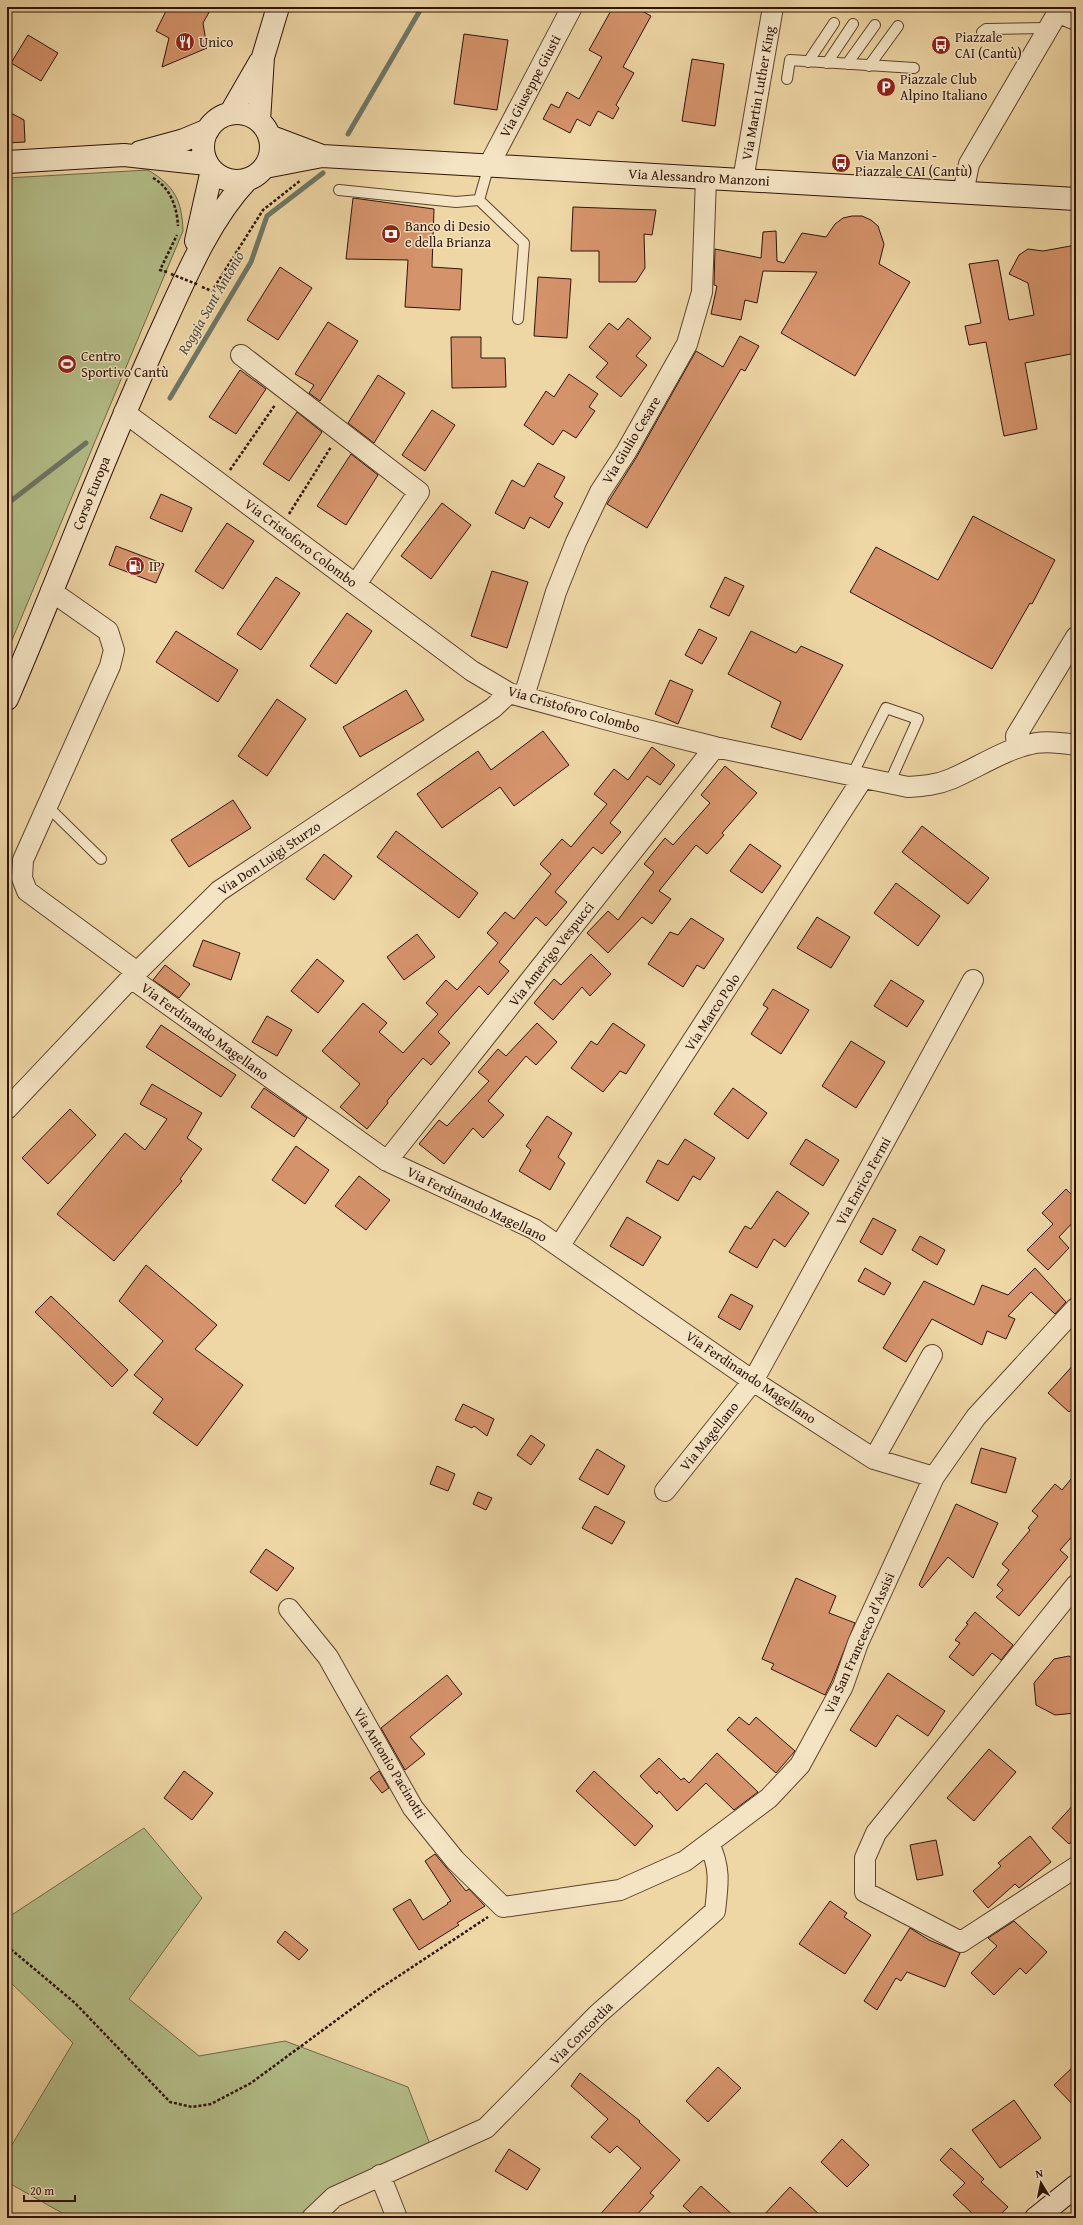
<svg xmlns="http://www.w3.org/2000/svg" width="1083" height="2225" font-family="'Gentium Book Plus',serif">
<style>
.green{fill:#b4bf8a;stroke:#716949}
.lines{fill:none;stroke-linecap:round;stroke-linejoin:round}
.stream{stroke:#6e7767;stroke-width:5}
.building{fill:#d5936c;stroke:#2e1308}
.service-casing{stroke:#5e442f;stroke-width:12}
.minor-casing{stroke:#5e442f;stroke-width:22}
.secondary-casing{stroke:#2e1308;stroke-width:24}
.path{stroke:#2e1308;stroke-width:2.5;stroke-dasharray:3 2;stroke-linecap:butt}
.service{stroke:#f4e4c4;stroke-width:10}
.minor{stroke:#f4e4c4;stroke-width:20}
.secondary{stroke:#f4e4c4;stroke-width:22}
.path-bridge{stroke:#2e1308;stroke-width:2.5;stroke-dasharray:3 2;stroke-linecap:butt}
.labels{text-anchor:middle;stroke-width:3;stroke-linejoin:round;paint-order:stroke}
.poi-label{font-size:14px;fill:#2e1308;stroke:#f4e4c4;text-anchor:start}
.street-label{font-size:14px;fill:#2e1308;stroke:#f4e4c4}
.water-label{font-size:15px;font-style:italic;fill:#534d40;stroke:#f4e4c4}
</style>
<rect width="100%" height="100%" fill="#eed6a5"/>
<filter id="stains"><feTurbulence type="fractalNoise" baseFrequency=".005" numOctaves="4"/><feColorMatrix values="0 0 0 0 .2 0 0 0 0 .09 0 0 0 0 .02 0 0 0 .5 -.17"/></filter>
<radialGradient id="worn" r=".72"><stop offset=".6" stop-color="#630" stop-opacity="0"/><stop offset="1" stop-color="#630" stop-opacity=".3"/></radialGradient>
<path class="green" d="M148,170C175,186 182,201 183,231L7,652V178Z
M144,1828L202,1898L129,1999L199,2056L285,2041L408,2087L433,2152L312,2218H71L7,2182V2153L73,2043L7,1979V1918Z"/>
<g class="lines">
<path class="stream" d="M348,134L422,7
M170,398L251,262L267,216L323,173
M7,504L86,443"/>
</g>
<path class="building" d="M168,7H212L203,23L207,48L162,67L169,38L156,31Z
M613,7H635L651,16L623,67L634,73L616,105L619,108L613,119L598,111L590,126L577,119L570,133L543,119L551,104L559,108L567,92L579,99L602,57L589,50Z
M464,34L508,40L497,110L454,104Z
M28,35L58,53L41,81L11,63Z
M692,59L724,64L715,126L682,121Z
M7,111L24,120L25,142L7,143Z
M353,198L434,209L432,267L462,269L460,310L405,307L408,260L346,259Z
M573,207L656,210L652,235L644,234L645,268L636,282H599V251H571Z
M852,216H862L871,220L878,226L884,244L879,264L910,282L855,376L781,333L817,272L763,271L757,303L745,300L741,320L711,314L717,286L714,285L715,249L761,258L763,232L776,231L777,261L784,263L802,233L826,237L835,224L843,218Z
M1076,245V353L1025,363L1037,429L1004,436L986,342L969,345L965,326L981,323L969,264L998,260L1009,320L1034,315L1028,283L1009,274L1019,255L1028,249L1043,251Z
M280,267L312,288L278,340L247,320Z
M538,277L571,279L567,338L534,336Z
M628,318L651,338L636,356L647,365L621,397L596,377L608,363L589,347L609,323L618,330Z
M328,322L358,341L320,401L309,393L314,385L295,374Z
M740,336L759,346L745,371L741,369L647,528L607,504L636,458L696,351L723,367Z
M451,337H481V358H505L506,387L452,388Z
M240,370L266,389L236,434L209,417Z
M569,374L598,394L589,407L595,411L576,438L563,430L553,445L524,425L546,391L554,397Z
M378,375L405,393L374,443L348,423Z
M432,410L455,425L425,471L402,455Z
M297,412L322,432L289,481L263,464Z
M351,454L378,475L346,525L317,506Z
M538,463L565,477L554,497L563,503L549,528L530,517L524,529L495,513L512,480L524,487Z
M161,494L192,508L182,532L150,518Z
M442,503L471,525L431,579L401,556Z
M973,516L1055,560L1032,604L1030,603L992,669L850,592L876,547L938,580Z
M227,523L254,541L223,589L195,571Z
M116,546L164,564L156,583L109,565Z
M492,571L528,582L507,648L471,636Z
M276,577L300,593L261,650L237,634Z
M725,577L744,586L729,616L710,607Z
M347,613L372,631L336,684L310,666Z
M699,629L717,638L702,664L685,655Z
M176,631L238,670L218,702L156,662Z
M751,631L796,653L801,646L843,665L801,740L771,727L781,702L728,674Z
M670,680L693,690L678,724L655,714Z
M406,690L424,720L360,757L343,727Z
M277,699L306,719L267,776L238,756Z
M543,731L569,765L514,806L500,787L442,828L417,794L478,751L491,770Z
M652,747L675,765L660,785L647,776L610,823L621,832L602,854L593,847L555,892L567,902L546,926L536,917L499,962L509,971L488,995L479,986L438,1032L450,1043L431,1065L423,1058L387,1101L388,1103L367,1129L340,1107L360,1084L322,1051L363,1003L387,1023L379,1032L403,1053L438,1014L426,1003L446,980L457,990L498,943L487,933L505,912L514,919L551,874L540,864L562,839L571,847L607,804L594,794L614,769L628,780Z
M725,766L757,793L722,833L724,835L707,854L696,845L659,891L671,899L652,924L642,917L608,953L587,933L608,911L618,920L654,872L644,864L665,838L673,845L710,803L701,795Z
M233,800L251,828L189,867L171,840Z
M922,826L989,878L968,904L902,852Z
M396,831L478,893L459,918L377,857Z
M750,844L781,866L762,893L730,871Z
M324,854L352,876L334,900L306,879Z
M896,883L940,916L918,946L874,913Z
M817,917L850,937L831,968L797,948Z
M691,918L724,939L704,969L697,965L683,987L648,964L670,932L678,935Z
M417,934L435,957L404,980L387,957Z
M203,940L240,953L231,980L193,966Z
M591,954L611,974L590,996L582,987L553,1020L534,1003L554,979L561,985Z
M317,959L344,981L318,1013L291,991Z
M165,965L190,984L179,998L153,980Z
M891,980L924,1001L907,1027L874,1006Z
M773,989L809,1010L781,1054L751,1034L768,1008L763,1005Z
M267,1016L292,1030L277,1056L252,1042Z
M537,1023L557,1042L536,1065L526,1056L488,1101L504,1115L483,1138L473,1128L444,1164L419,1144L439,1120L447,1126L489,1081L478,1072L498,1049L506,1056Z
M613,1023L645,1045L626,1074L620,1071L603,1092L571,1068L591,1041L597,1045Z
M161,1025L236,1075L221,1097L146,1047Z
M851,1041L885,1062L856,1108L822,1086Z
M152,1084L202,1113L187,1138L202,1149L180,1179L182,1181L114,1261L57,1214L125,1133L145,1150L167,1119L140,1104Z
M264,1088L307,1118L294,1137L251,1107Z
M733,1088L767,1113L748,1139L714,1114Z
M70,1109L96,1135L48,1184L22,1158Z
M547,1116L572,1133L558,1157L565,1163L550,1190L519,1171L531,1150L526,1146Z
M685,1139L715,1158L700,1180L693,1176L678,1201L646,1182L658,1160L668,1165Z
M806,1139L839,1160L823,1186L790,1164Z
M296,1146L329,1170L305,1204L272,1180Z
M359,1176L390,1200L366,1230L335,1206Z
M1066,1189L1076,1199V1219L1059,1237L1069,1248L1048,1270L1027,1250L1053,1224L1042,1213Z
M777,1191L809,1213L785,1247L774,1239L757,1268L729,1252L745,1226L751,1229Z
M627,1217L661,1237L643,1266L610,1246Z
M873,1218L896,1230L882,1255L860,1242Z
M920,1236L945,1250L937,1265L912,1250Z
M146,1265L217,1325L195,1349L243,1385L197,1446L153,1413L163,1399L134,1375L163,1341L119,1301Z
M865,1268L891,1283L884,1295L858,1281Z
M1035,1268L1066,1302L1055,1314L1031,1292L1008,1316L1015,1319L1006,1339L987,1331L982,1345L932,1319L906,1362L883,1348L924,1281L974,1305L982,1285L1008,1295Z
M731,1294L753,1306L740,1330L718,1317Z
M51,1296L128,1370L112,1387L35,1312Z
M1076,1362V1405L1069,1412L1048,1393Z
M463,1404L494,1419L487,1436L474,1426L472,1428L455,1420Z
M531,1435L545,1445L531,1465L517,1455Z
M981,1448L1016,1458L1006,1493L971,1483Z
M597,1449L625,1466L608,1495L579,1479Z
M437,1466L455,1474L448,1491L430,1484Z
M1076,1473V1532L1060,1550L1068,1557L1019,1616L996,1597L1003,1590L997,1585L1009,1570L1002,1564L1030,1530L1028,1528L1038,1516L1032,1511L1055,1484L1062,1490Z
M478,1492L492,1498L486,1510L473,1504Z
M956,1504L998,1523L973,1578L948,1557L922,1588L919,1585Z
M595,1506L625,1522L612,1544L582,1528Z
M266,1549L294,1568L277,1591L250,1572Z
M796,1578L836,1596L829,1613L855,1623L832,1681L825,1695L771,1669L774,1664L762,1659Z
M975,1612L1013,1645L1001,1660L992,1653L973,1676L949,1657L960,1643L955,1640L968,1624L966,1623Z
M1069,1656L1076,1661V1713L1055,1715L1036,1705L1034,1683L1054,1659Z
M888,1673L945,1711L928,1736L897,1715L876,1747L850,1730Z
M447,1675L462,1694L410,1737L425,1754L405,1770L381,1728Z
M739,1717L749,1725L756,1717L795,1751L776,1773L727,1730Z
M989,1749L1016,1772L974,1821L947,1798Z
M717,1753L758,1792L734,1810L706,1783L677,1811L659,1791L657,1794L640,1776L659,1758L681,1780L684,1778L689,1783Z
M184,1771L213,1793L192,1820L164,1798Z
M379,1771L389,1788L382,1793L370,1778Z
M594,1771L653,1826L635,1846L576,1791Z
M1076,1802V1837L1069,1844L1052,1828Z
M1030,1836L1051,1862L1019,1888L1015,1884L988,1908L973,1891L1001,1866L998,1863Z
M936,1840L943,1875L917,1880L910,1845Z
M435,1854L466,1891L469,1889L485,1906L457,1923L459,1925L419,1950L393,1909L410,1899L423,1920L448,1904L447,1903L451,1901L425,1861Z
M830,1901L847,1913L844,1917L871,1935L845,1974L799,1944Z
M1014,1921L1047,1952L1026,1974L1020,1968L994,1995L971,1973L997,1946L988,1938Z
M910,1928L929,1940L960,1953L945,1987L907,1972L901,1981L896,1978L877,2010L864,2001Z
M285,1931L308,1950L299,1960L277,1942Z
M1076,2064V2108L1054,2085Z
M718,2067L741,2088L708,2122L686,2101Z
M580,2073L640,2121L639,2122L680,2160L650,2193L654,2196L634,2218H597L641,2168L617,2146L610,2153L591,2137L608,2119L571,2086Z
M1014,2100L1041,2138L1000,2168L972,2130Z
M842,2139L869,2165L847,2187L821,2162Z
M951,2148L984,2179L981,2182L1008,2207L997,2218H977L953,2195L965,2183L940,2160Z
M509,2149L540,2169L527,2190L495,2171Z
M701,2186L736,2218H697L683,2206Z
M790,2187L823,2218H761Z"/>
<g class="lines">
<defs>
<path id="service" d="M982,32L986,29L1046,28
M808,62L834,23
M827,63L853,24
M847,64L875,25
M869,66L898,26
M787,79L790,60L914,68
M339,190L456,202L479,200L524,243L518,319
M479,200L489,165
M852,775L886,708L918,719L889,784
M47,806L101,859"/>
<path id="minor" d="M1057,12L1076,20
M489,165L572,7
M743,180L773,7
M963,193L969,164L1061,7
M241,355L419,492L356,584
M124,412L472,671L509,693L623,724L715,747L908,787C923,786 937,785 951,779C979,767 1006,748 1036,743C1049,741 1063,743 1076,745
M51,591L108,631L114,650L110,666L23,860L22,878L27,891L137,972
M524,696L556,592L576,542L600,492L626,452L687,344L702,292L706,178
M1017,748L1016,736L1076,637
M131,978L387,1161L534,1229L753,1381L874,1459L934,1477
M7,1109L131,978L219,891L493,708L509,693
M387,1161L715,747
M560,1245L863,778
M874,1459L932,1355
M665,1491L753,1381L973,980
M1076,1585L876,1833L865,1858V1892L961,1942L1076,1867
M289,1609L328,1657L413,1808L455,1860L503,1907L620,1890L685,1861L769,1798L800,1765L843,1686L858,1643L934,1477L976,1417L1076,1308
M380,2175L397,2218
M312,2218L334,2197L486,2128L598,2014L715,1911C718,1885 721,1868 709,1844"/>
<path id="secondary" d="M203 147a34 34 0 1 1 68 0a34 34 0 1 1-68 0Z
M230,114L260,62
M259,121L263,57L278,7
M269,136L322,156
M140,152L184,140L208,130
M7,162L124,155L207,164
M265,167L322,156L1076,199
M196,241L212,170
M7,699C60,577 105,452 161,331C184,281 209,220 247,180
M1036,2218L1076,2186"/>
</defs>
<use href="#service" class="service-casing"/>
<use href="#minor" class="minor-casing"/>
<use href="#secondary" class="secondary-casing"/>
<path class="path" d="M153,178C171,188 177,208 178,226
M167,272L160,270L177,235
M202,287L212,291L263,210L301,180
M230,470L275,405
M289,514L331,447
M7,1946L75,2003L170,2102L192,2107L211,2104L251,2083L376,1991L488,1917"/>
<use href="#service" class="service"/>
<use href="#minor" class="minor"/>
<use href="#secondary" class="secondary"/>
<path class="path-bridge" d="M171,274L199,285"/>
</g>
<defs>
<symbol id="restaurant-disc" viewBox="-11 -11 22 22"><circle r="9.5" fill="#8f2418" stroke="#f4e4c4"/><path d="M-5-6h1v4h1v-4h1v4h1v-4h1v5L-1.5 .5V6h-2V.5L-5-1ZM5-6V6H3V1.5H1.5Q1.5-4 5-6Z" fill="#fff"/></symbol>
<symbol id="bus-disc" viewBox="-11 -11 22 22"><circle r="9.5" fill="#8f2418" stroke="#f4e4c4"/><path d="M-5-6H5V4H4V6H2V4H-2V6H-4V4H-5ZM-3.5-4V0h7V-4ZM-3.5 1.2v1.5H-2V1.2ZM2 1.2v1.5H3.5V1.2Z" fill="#fff"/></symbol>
<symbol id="parking-disc" viewBox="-11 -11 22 22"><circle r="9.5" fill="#8f2418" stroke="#f4e4c4"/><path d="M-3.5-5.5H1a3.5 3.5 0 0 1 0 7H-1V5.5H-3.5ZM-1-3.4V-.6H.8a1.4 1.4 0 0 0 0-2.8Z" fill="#fff"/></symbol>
<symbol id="bank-disc" viewBox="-11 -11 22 22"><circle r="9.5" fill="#8f2418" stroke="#f4e4c4"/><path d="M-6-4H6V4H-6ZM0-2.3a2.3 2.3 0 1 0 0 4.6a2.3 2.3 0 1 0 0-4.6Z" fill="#fff"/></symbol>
<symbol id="stadium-disc" viewBox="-11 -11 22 22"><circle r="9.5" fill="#8f2418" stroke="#f4e4c4"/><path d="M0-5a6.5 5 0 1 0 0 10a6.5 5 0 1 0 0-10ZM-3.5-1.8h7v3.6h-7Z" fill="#fff"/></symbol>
<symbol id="fuel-disc" viewBox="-11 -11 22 22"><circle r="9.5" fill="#8f2418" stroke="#f4e4c4"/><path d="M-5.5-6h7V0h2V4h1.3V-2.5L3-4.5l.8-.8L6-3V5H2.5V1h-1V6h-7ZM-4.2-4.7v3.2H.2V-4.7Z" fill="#fff"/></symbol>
</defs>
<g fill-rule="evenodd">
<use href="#restaurant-disc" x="174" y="31" width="22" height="22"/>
<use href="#bus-disc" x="930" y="34" width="22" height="22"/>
<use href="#parking-disc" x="875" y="76" width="22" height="22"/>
<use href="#bus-disc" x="830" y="152" width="22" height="22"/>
<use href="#bank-disc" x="380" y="223" width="22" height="22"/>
<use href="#stadium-disc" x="56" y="353" width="22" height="22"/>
<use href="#fuel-disc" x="124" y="555" width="22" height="22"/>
</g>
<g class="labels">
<g class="poi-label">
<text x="955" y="42">Piazzale<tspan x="955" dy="16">CAI (Cantù)</tspan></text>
<text x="199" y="47">Unico</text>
<text x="900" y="84">Piazzale Club<tspan x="900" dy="16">Alpino Italiano</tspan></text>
<text x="855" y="160">Via Manzoni -<tspan x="855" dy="16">Piazzale CAI (Cantù)</tspan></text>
<text x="405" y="231">Banco di Desio<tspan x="405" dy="16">e della Brianza</tspan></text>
<text x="81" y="361">Centro<tspan x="81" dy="16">Sportivo Cantù</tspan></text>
<text x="149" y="571">IP</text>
</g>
<g class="street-label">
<text transform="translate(530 86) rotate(-62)" y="5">Via Giuseppe Giusti</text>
<text transform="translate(758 93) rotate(-80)" y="5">Via Martin Luther King</text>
<text transform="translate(699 177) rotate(3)" y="5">Via Alessandro Manzoni</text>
<text transform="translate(631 440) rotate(-59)" y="5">Via Giulio Cesare</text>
<text transform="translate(91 493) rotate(-68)" y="5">Corso Europa</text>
<text transform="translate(301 543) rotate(37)" y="5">Via Cristoforo Colombo</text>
<text transform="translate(574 709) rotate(16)" y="5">Via Cristoforo Colombo</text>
<text transform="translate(269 858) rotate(-34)" y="5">Via Don Luigi Sturzo</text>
<text transform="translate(551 954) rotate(-52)" y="5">Via Amerigo Vespucci</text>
<text transform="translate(712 1012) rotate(-57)" y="5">Via Marco Polo</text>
<text transform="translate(205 1031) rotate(36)" y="5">Via Ferdinando Magellano</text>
<text transform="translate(863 1181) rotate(-61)" y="5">Via Enrico Fermi</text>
<text transform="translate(477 1204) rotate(26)" y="5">Via Ferdinando Magellano</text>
<text transform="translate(751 1377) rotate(34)" y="5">Via Ferdinando Magellano</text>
<text transform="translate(709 1436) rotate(-51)" y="5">Via Magellano</text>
<text transform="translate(859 1643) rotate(-66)" y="5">Via San Francesco d'Assisi</text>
<text transform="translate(390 1763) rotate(59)" y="5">Via Antonio Pacinotti</text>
<text transform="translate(581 2033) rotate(-45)" y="5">Via Concordia</text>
</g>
<g class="water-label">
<text transform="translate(211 303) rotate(-60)" y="5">Roggia Sant'Antonio</text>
</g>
</g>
<rect width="1083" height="2225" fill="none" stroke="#eed6a5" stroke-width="24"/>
<rect x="8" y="8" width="1067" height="2209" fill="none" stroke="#2e1308" stroke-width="2"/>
<rect x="12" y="12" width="1059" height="2201" fill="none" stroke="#2e1308"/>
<g transform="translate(1041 2183) rotate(350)" stroke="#f4e4c4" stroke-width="3" paint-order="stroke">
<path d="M0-3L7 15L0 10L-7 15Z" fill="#2e1308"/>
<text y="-6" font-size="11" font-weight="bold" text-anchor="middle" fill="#2e1308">N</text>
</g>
<path d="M24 2195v6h51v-6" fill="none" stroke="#2e1308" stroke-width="2"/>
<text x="30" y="2195" font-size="12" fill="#2e1308" stroke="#f4e4c4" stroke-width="3" paint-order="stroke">20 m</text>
<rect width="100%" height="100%" filter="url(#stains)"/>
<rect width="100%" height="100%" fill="url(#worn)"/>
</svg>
